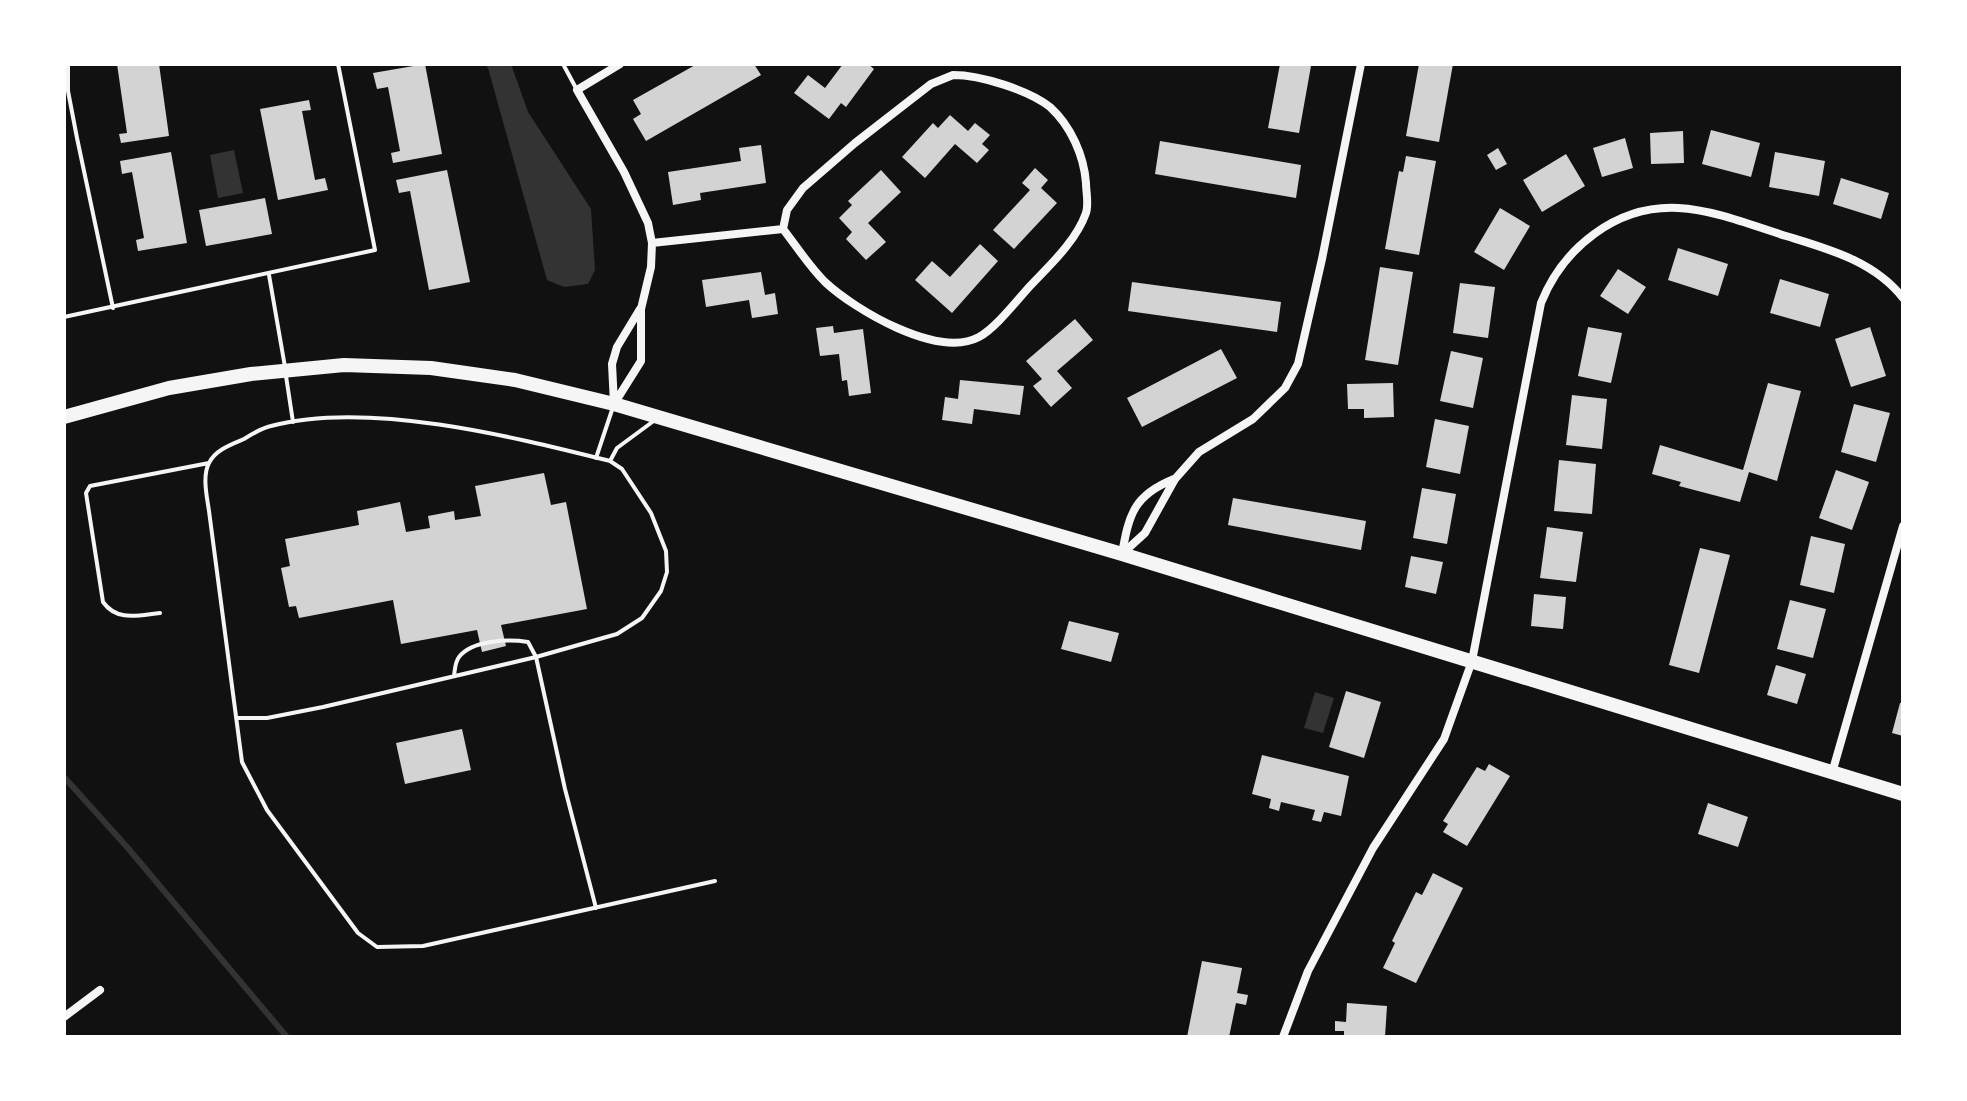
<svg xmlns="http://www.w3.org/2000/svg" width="1967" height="1101" font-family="'Nunito Sans',sans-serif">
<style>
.water{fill:#333}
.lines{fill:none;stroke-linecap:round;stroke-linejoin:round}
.stream{stroke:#333;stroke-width:6}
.building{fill:#d3d3d3}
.service{stroke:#f5f5f5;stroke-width:4}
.minor{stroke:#f5f5f5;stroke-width:8}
.primary{stroke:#f5f5f5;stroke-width:14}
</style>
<rect width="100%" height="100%" fill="#111"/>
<path class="water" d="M485,64H511L528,112L591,209L595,270L588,284L564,287L547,280L488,68Z
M234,150L243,193L218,198L210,155Z
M1315,692L1334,698L1323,733L1304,728Z"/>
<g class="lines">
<path class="stream" d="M64,777L127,847L287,1037"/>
</g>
<path class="building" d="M117,64H159L169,136L121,143L119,134L127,133Z
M425,64L442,154L393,163L391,153L400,151L388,87L377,89L373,73Z
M697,64H754L761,75L646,141L633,119L641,114L633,100Z
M843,64H868L874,69L846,107L841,103L829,119L794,93L808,75L825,88Z
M1280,64L1311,66L1299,133L1268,128Z
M1419,64H1453L1439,142L1406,136Z
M309,100L311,110L302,111L315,180L325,178L328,190L278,200L260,109Z
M950,115L968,131L975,123L990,135L982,144L989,150L977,163L955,144L925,178L902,157L933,123L938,128Z
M1711,130L1760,143L1751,177L1702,164Z
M1683,131L1684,163L1651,164L1650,133Z
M1625,138L1633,168L1602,177L1593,148Z
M1160,141L1301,165L1296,198L1155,174Z
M761,145L766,183L700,193L701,200L673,205L668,172L741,161L739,148Z
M1498,148L1507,164L1496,170L1487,155Z
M171,152L187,243L138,251L136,240L144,238L132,172L122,174L120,161Z
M1775,152L1825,161L1819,196L1769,187Z
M1566,154L1585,186L1542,212L1523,180Z
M1406,156L1436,161L1419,255L1385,249L1399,171L1403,172Z
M1035,168L1048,180L1041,188L1057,203L1014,249L993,230L1030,190L1022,183Z
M447,170L470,282L429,290L410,191L399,193L396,180Z
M881,170L901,192L868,223L886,242L866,260L846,239L852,232L839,218L852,205L848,201Z
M1841,178L1889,193L1881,219L1833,204Z
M265,198L272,234L206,246L199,210Z
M1500,208L1530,226L1504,270L1474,252Z
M980,244L998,261L952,313L915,280L932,261L950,277Z
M1678,248L1728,264L1718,296L1668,280Z
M1380,267L1413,272L1398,365L1365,360Z
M1618,269L1646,287L1628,314L1600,296Z
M761,272L765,295L775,293L778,314L752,318L749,300L706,307L702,280Z
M1780,279L1829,294L1820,327L1770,313Z
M1132,282L1281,302L1277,332L1128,311Z
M1460,283L1495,287L1488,338L1453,333Z
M1075,319L1093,340L1057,371L1072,388L1051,407L1033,386L1042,379L1026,361Z
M833,326L834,333L863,329L871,393L849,396L847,380L842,381L839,354L820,356L816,328Z
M1588,327L1622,333L1611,383L1578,376Z
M1870,327L1886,376L1851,387L1835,339Z
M1221,349L1237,378L1142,427L1127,398Z
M1451,351L1483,358L1473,408L1440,401Z
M960,380L1024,386L1020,415L974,409L972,424L942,420L945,397L958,399Z
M1393,383L1394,417L1364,418V409H1348L1347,384Z
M1768,383L1801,391L1777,481L1749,472L1740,502L1679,486L1681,482L1652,474L1660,445L1743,470Z
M1572,395L1607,399L1602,449L1566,445Z
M1854,404L1890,413L1876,462L1841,452Z
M1435,419L1469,426L1460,474L1426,467Z
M1559,460L1596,464L1592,514L1554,511Z
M1836,470L1869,482L1852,530L1819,518Z
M544,473L551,505L566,502L587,609L501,625L506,646L482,652L477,630L401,644L393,600L299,618L296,606L289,607L281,568L290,566L285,539L359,525L357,511L400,502L406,532L430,528L428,516L454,511L455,520L481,516L475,486Z
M1422,488L1456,494L1447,544L1413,538Z
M1233,498L1366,521L1361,550L1228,525Z
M1547,527L1583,532L1576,582L1540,578Z
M1811,536L1845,544L1834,593L1800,585Z
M1700,548L1730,555L1699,673L1669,665Z
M1411,556L1443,562L1436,594L1405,587Z
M1534,594L1566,597L1563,629L1531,626Z
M1790,600L1826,609L1813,658L1777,649Z
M1069,621L1119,633L1111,662L1061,649Z
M1776,665L1806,674L1797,704L1767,695Z
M1346,691L1381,702L1364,758L1329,747Z
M1900,703H1903V736L1892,733Z
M462,729L471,770L405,784L396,743Z
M1262,755L1349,776L1341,816L1324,812L1321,822L1312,820L1315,810L1281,802L1279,811L1269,808L1271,799L1252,794Z
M1489,764L1510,776L1467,846L1443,832L1448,824L1443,821L1477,767L1485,771Z
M1708,803L1748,817L1738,847L1698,834Z
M1433,873L1463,888L1416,983L1383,968L1395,943L1392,941L1416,892L1422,895Z
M1202,961L1242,968L1237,993L1248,995L1246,1005L1236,1003L1229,1037H1187Z
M1347,1003L1387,1006L1385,1037H1344V1031H1335V1021L1346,1022Z"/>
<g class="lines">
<path class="service" d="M68,64V91L77,138L113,308
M563,64L577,90
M269,275L285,367
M64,317L375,250L338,64
M286,376L293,422
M596,458L613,407
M610,461L617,448L655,420
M160,613C139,615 117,622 103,602L86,493L90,486L209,463
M454,676C455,669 455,662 459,657C472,640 508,639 528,642L536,657L565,789L596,908
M236,718H267L323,707L536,657L617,634L642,618L661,591L667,572L666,551L651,513L622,469L610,461C514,437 368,400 271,426C262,428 252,434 244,439C232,444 215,450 209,463C202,476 207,497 209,511L242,762L267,810L358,933L377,947L423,946L715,881"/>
<path class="minor" d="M953,75C980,75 1029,90 1050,107C1071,126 1084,156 1086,183C1086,192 1089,204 1086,213C1076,241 1051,264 1031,285C1017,300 996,328 979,337C938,359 855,310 825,282C809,266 797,247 783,229L787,210L803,188L855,143L931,84Z
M652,243L783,229
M614,404L641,361V309L651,267L652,243L648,223L624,172L577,90L620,64
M614,404L612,364L617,347L640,309
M1122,554L1145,533L1175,479L1199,452L1253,419L1285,388L1298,364L1322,259L1361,64
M1122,554C1129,514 1134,495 1174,479
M1832,773L1903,526
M64,1017L100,990
M1283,1037L1308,971L1373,848L1444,739L1472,661L1541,303C1563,248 1616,205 1678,208C1715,210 1751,225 1786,236C1828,249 1874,261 1903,298"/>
<path class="primary" d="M64,417L169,388L251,374L344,365L431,368L515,380L614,404L1122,554L1903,794"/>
</g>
<rect width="1967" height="1101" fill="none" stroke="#ffffff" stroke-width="132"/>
</svg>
